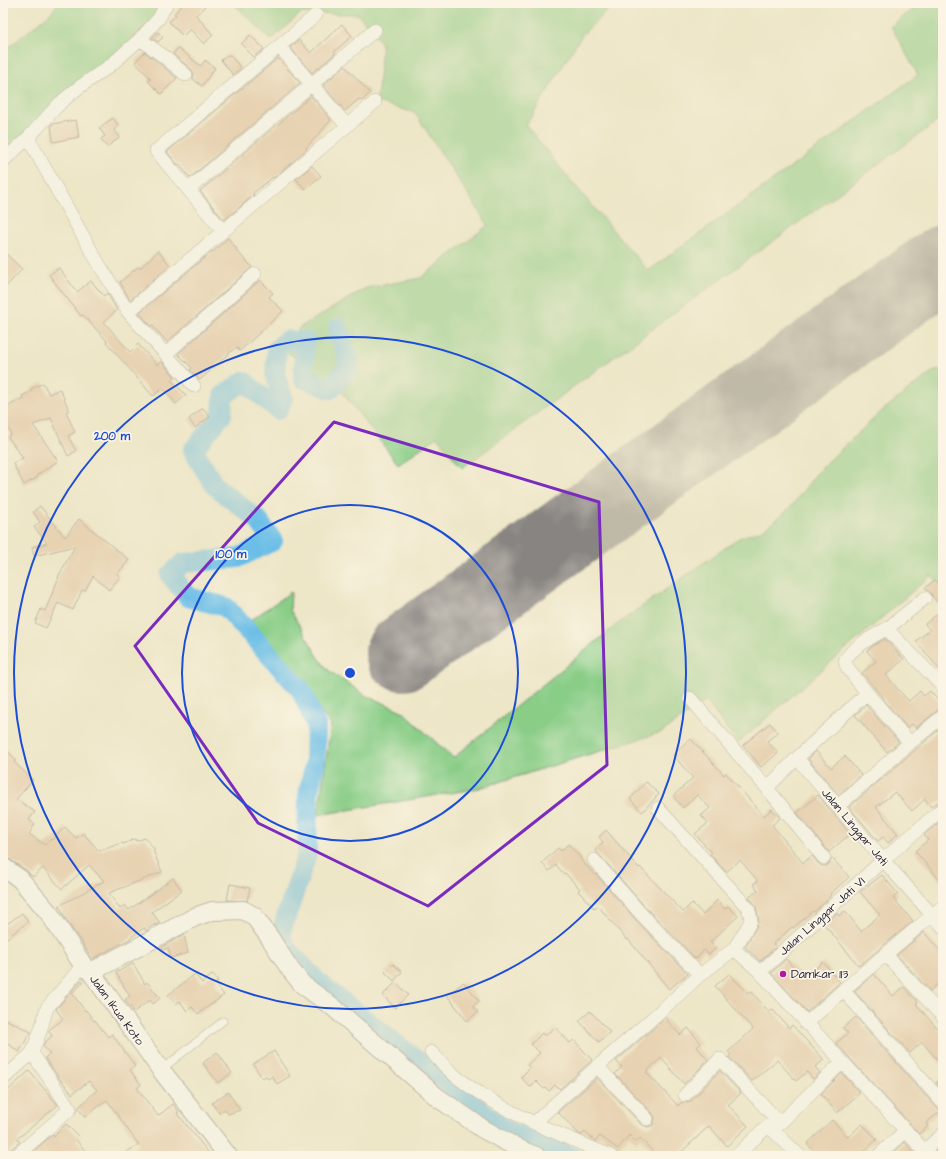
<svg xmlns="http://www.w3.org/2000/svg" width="946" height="1159" font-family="'Architects Daughter',sans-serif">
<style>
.green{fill:#89cd87;stroke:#567861}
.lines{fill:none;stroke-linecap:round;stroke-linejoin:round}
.river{stroke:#6abee7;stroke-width:20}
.runway{stroke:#888481;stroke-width:76}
.building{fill:#e1ba99}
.lane-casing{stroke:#888481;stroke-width:8}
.street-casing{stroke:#888481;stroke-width:14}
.secondary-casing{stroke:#888481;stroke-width:20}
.lane{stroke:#fff;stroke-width:7}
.street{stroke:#fff;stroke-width:13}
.secondary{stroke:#fff;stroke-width:18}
.marked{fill:none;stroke:#7b2cbf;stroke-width:3;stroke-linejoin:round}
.ring{fill:none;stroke:#1d4ed8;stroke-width:2}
.poi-dot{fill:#b5179e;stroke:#fcf5e5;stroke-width:1.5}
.labels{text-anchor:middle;stroke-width:3.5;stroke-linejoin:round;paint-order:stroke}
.street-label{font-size:12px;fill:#22223b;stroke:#fcf5e5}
.poi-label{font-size:12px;fill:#22223b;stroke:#fcf5e5;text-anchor:start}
.centre{fill:#1d4ed8;stroke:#fcf5e5;stroke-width:2}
.ring-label{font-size:12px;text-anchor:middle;font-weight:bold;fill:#1d4ed8;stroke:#fcf5e5;stroke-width:3.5;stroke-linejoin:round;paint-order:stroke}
</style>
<rect width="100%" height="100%" fill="#fcf5e5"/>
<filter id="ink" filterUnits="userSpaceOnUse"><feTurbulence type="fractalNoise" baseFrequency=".025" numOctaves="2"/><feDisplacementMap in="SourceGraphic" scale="8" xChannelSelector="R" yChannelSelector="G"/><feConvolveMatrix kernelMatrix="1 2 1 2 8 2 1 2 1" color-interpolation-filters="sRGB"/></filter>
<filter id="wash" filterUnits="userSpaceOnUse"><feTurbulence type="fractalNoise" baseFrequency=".012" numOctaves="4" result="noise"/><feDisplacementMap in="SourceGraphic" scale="16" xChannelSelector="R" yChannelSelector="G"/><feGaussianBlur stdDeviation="0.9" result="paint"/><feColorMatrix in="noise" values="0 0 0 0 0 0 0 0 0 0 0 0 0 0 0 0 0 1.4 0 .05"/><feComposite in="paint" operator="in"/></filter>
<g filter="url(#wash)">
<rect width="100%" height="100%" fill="#ede6c7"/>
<path class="green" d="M58,3H171L169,7L53,107L3,158V52L52,12Z
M233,3H615L582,35L526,125L571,181L648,271L918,75L891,26L922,3H943V117L462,468L437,437L398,464L340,389L287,352L299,328L366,288L421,278L488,225L415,113L377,102L382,44L358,14L301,13L271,40Z
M943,369V587L931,575L738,743L706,701L662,732L480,788L318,815L331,725L251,620L291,592L290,610L319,658L328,670L365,695L402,711L453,758L620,622L739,538L763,530L790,508L820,469L882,411L932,372Z"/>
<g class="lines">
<path class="river" d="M338,328L350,365L330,389L303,378L305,341L287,340L277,349L275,374L283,398L278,410L244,381L223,396L222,415L193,450L214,485L258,520L273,541L238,558L183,563L170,575L188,597L226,607L301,690L316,725L315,763L308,795L307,854L280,935L286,948L319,983L506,1130L571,1156"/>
<path class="runway" d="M403,653L943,263"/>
</g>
<g id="blocks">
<path class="building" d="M184,3H208L196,15L213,35L204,44L190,29L183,36L169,22L176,15L174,14Z
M342,24L352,36L335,51V54L312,73L290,47L299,40L311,53Z
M158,32L163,37L158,42L152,38Z
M250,35L264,49L254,57L241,44Z
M178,48L201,66L205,60L215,68L202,86L193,79L194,73L191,69L173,54Z
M145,52L177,78L161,94L148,81L151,79L135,62Z
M227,55H230L241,68L233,75L221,60Z
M278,58L300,83L190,178L179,164L178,165L167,152Z
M345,66L370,93L362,101L359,99L345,111L323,85Z
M311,96L331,120L306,148L307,149L274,178L273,177L253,193L254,195L224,220L200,191Z
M113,118L119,126L114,130L120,137L107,147L101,139L105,136L99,128Z
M76,120L79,137L53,142L51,125L52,124Z
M312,166L321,176L305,189L296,179Z
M228,238L237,249L236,250L252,267L167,342L152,325L151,326L139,313L212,251L213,252Z
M3,251L22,269L3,290Z
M158,251L170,265L130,300L120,282L138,267L140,268Z
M59,268L77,292L91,281L104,296L107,293L117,310L104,322L130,352L138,344L157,365L161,361L175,377L171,380L186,395L176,404L163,388L153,396L106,342L107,341L83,315L81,316L49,275Z
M260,280L273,293L269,297L283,311L240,351L236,347L200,380L190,370L192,368L178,354Z
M43,383L49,394L60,389L69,410L66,412L75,432L68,436L76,451L68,456L51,418L33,425L58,461L37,475L38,477L24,485L13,463L23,458L8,437L11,434L3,417V409L23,398L22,396L32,391L31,389Z
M203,408L210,417L195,428L189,419Z
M40,506L65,537L79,519L129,560L117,574L120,577L109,590L93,576L85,591L82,590L73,610L58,603L46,628L35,623L41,609L45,611L59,577H58L75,546L34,556L32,547L47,543L34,527L40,522L33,512Z
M935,580L943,589V609L933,597L931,593L925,588Z
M943,609V674L916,641L930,630L925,624Z
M885,639L904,659L886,675L901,693L909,701L920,691L924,696L930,691L943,706V708L938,710L916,728L912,724L907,728L862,673L876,661L867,651L874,645Z
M866,705L899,742L887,752L855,715Z
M770,723L778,732L767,741L778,753L761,767L743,745Z
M943,726V800L938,802L931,807L925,799L912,811L895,792L876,807L898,834L888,843L883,837L878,841L849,807Z
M691,739L724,775L726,773L764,816L772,809L780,818L772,825L803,863L812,856L818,863L822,866H826L829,864L832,858L849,877L830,894L831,895L827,900L814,912L813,911L793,928L792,927L773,944L776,947L760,961L745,947L759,922L756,906L749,897L758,890L753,884L758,881L740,860L726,872L710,854L712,853L695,834L708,823L701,816L710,808L697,795L683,808L673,796L693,778L673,755Z
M3,746L16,760L14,762L33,780L16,799L35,812L29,820L35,824L29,834L45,845L51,839L52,840L65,827L76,838L83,833L99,851L122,843L123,844L135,839L136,841L145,838L155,850H153L162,872L109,893L120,909L125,905L129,910L173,878L182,890L152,912L160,923L155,926V924L146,931L144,928L130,938V939L92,959L77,934L76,935L68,923L59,906L104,881L89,865L62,889L43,868L33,877L26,870L3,855Z
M816,751L831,768L845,756L861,775L839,795L808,759Z
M646,782L659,794L642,812L630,799Z
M818,795L850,834L829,852L797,813Z
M943,819V884L915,851L928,840L924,835Z
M606,830L639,868L640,867L683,912L692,903L703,915L717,900L725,909L728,906L738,916L710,942L716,948L709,954L704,950L696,959L648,910L595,850L603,842L599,837Z
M568,844L581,858L580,859L595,875L596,874L636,920L688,974L669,989L628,939L627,940L598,906L595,909L578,891L580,889L565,873L564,874L556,865L549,871L542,863L558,848L561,851Z
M882,875L898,894L893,898L913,921L859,966L824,924L837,913L839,916L845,911L861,931L880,915L860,892Z
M230,884L250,888L247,901L227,900Z
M22,913L28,922L7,938L3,933V927Z
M924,932L941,952L939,953L943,957V979L930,991L897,955Z
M184,934L188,953L171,958L168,948L163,950L162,947Z
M786,959L804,979L823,962L840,982L807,1012L771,973Z
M133,963L145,984L147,982L160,998L153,1004L150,1000L134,1012L125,1000L130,996L116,973Z
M393,964L402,972L394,981L385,972Z
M195,974L202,983L213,974L218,981L215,984L224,995L198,1014L192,1007L187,1011L180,1001L176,1004L168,995Z
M729,974L748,993L751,991L769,1012L772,1009L789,1028L792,1025L824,1060L815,1067L820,1073L813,1079L807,1072L796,1081L777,1060L752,1081L729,1057L731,1055L728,1052L753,1029L715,986Z
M874,974L893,996L904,987L918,1002L916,1004L917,1005L943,1035V1066L922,1042L910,1053L854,991Z
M81,980L83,982L72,993L85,1011L86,1010L94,1021L95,1020L108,1037L112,1034L135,1066L130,1070L141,1085L137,1088L158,1116L173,1104L179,1112L177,1113L211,1156H119L139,1145L107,1100L85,1117L78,1108L97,1090L89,1081L72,1094L62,1081H61L45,1058L50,1054L43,1046L45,1042L52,1036L49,1031V1030L63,1019L56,1009Z
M396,982L408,995L395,1008L383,995Z
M464,982L479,1001L473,1006L478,1012L467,1021L447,995Z
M590,1011L610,1032L599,1042L579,1021Z
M856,1017L924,1094L937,1108L941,1111L926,1123L928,1126L919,1134L836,1043L848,1033L843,1028Z
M3,1018L31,1032L19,1052L3,1040Z
M665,1018L680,1035L688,1028L701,1043L697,1047L708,1060L684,1084L661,1058L646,1072L678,1106L682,1102L687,1103L691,1101L720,1071L741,1093L728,1105L748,1126L727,1146L709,1126L677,1156H657L640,1138L636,1142L629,1135L618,1149L600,1136L595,1141L585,1132L582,1135L579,1134L558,1112L597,1078L641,1124L648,1127L653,1125L655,1118L653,1114L615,1074L622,1067L616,1061Z
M555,1027L570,1043L574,1040L592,1060L560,1089L555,1085L549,1091L546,1088L544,1089L536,1081L530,1087L521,1077L530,1068L527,1065L540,1053L531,1044L542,1033L545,1036Z
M274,1051L290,1076L277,1084L272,1076L268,1079L266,1076L262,1078L253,1064Z
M217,1052L232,1073L218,1083L203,1063Z
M29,1071L58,1105L17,1139L20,1142L10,1150L8,1156H3V1095Z
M842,1073L860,1093L837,1113L821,1094Z
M943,1077V1091L936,1083Z
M228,1092L240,1110L228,1114L225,1109L219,1113L212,1103Z
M832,1120L848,1137L862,1124L877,1139L859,1156H818L807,1144Z
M66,1124L79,1137L76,1140L90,1156H28L53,1134L54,1136Z
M905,1142L917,1156H890Z
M943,1145V1156H937L935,1151Z"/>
</g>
</g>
<g filter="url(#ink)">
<use href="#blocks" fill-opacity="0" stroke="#888481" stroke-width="1"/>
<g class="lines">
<defs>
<path id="lane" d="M161,1070L223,1021"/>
<path id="street" d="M140,39L162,55L186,75
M279,46L347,126
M28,138L93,254L128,312L194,386
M3,161L28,138L60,103L78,88L111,65L140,39L159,18L167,3
M188,190L375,30
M223,231L156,151L316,15
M128,312L375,102
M166,354L255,274
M925,598L888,628L890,632L943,687
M888,628C877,634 850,648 845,661L847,667L867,693L910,743
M690,698L767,788L824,858
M797,758L883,860L943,927
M767,788L797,758L867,693
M838,806L910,743L943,716
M594,860L642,915L700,975L734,949L750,923L751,918L748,908L658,808
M734,949L760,972L929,1156
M886,955L943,1017
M760,972L883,860L943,808
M843,990L943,1103
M806,1024L843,990L943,906
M431,1052C440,1061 448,1070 458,1078C503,1113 559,1134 611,1156
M597,1066L647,1119
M3,1079L32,1053L40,1032L47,1008L83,965
M685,1095L720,1059L780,1123
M534,1123C588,1073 646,1026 700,975
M768,1126L800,1156
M925,1150L943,1134
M16,1156L70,1109L32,1053
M736,1156L768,1126L771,1125L775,1126L780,1123L842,1062
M878,1156L906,1130"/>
<path id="secondary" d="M3,867L20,879L49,913L83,965L91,972L161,1070L228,1156
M91,972L195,917L212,911L243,910L254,916L270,938L290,969L303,985L333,1007L437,1097L483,1129L523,1151L536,1156"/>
</defs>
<use href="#lane" class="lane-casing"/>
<use href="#street" class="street-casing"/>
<use href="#secondary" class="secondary-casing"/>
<use href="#lane" class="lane"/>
<use href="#street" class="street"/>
<use href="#secondary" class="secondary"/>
</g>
</g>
<path d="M0 0H946V1159H0ZM334,422L599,502L607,765L428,906L258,823L135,646Z" fill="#ede6c7" fill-opacity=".55" fill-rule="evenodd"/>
<path class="marked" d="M334,422L599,502L607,765L428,906L258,823L135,646Z"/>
<g class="ring">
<circle cx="350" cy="673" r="168"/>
<circle cx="350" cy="673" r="336"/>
</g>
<circle class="poi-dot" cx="783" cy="974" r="4"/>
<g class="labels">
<g class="street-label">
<text transform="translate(855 827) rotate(50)" y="4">Jalan Linggar Jati</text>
<text transform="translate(822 916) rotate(-42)" y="4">Jalan Linggar Jati VI</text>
<text transform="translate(117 1010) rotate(54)" y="4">Jalan Ikua Koto</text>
</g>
<g class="poi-label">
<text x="791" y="978">Damkar 113</text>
</g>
</g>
<circle cx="350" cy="673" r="6" class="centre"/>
<g class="ring-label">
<text x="112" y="440">200 m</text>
<text x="231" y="558">100 m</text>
</g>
<rect width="946" height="1159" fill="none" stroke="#fcf5e5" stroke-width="16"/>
</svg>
